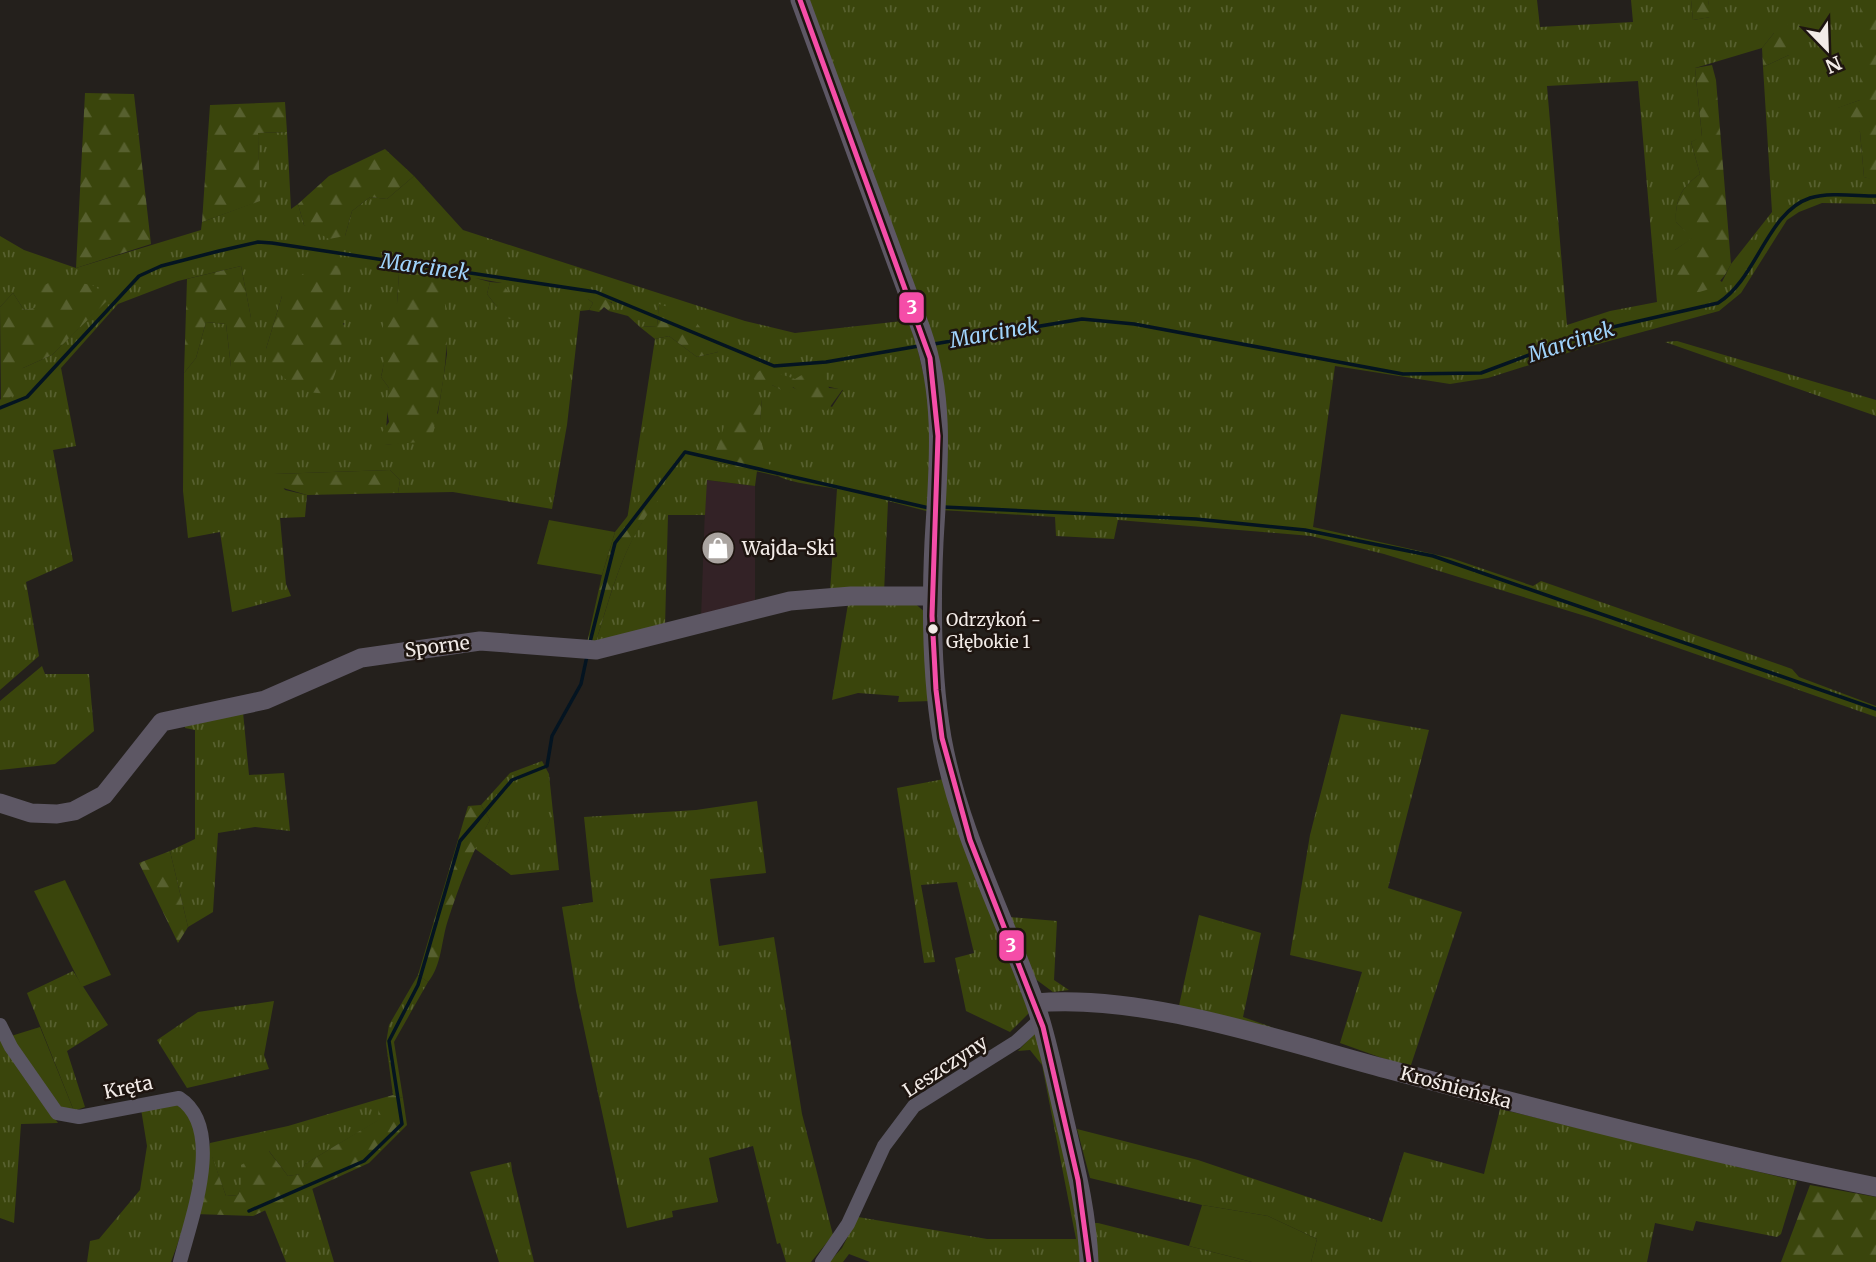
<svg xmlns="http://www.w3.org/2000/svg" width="1876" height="1262" font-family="Merriweather,serif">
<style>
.commercial{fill:#332226}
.grass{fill:url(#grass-tufts);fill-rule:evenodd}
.forest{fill:url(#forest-firs)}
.garden{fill:#3a450c}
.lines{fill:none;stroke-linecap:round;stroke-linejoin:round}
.stream{stroke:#041421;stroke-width:3.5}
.street{stroke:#5a5663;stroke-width:14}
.secondary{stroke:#5d5764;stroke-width:19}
.bus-1-casing{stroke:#1e1510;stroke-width:10}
.bus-1{stroke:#f54da8;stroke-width:5}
.bus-dot{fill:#f2ebe7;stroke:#1e1510;stroke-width:2.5}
.labels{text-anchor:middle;stroke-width:5;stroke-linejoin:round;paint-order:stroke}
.bus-label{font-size:17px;fill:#f2ebe7;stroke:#1e1510;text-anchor:start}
.poi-label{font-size:19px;fill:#f2ebe7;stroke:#1e1510;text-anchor:start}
.street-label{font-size:19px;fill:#f2ebe7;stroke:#1e1510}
.water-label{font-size:21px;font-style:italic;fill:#a0d3fb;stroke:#1e1510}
.line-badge{stroke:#1e1510;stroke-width:2.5}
.badge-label{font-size:19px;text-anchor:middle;font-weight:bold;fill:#fff}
</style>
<defs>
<pattern id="grass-tufts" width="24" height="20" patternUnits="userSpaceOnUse" patternTransform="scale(1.75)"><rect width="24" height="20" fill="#3a450c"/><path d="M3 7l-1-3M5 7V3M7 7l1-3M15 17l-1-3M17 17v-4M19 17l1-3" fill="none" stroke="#57602f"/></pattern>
<pattern id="forest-firs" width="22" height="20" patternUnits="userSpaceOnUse" patternTransform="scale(1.75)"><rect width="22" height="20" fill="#3a450c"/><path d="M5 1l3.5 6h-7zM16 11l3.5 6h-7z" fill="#57602f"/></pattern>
</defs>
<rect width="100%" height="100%" fill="#24201c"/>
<path class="commercial" d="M706,480L755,486V604L701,618Z"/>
<path class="grass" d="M807,0H1537L1540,27L1633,22L1631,0H1691L1693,20L1710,17L1708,0H1860V100L1838,108L1860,132L1864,177L1876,180V204L1822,203L1799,212L1787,220L1741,293L1719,311L1580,349L1488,378L1450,384L1335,366L1313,527L1451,558L1533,586L1541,581L1792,669L1799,677L1876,706V717L1595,619L1384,554L1311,536L1118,520L1114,539L1056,536L1055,517L941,510L946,414ZM1774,33L1789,55L1763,67L1772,212L1731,264L1722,282L1675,250L1693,238L1676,222C1675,199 1682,187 1700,174L1691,142L1702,137L1695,68L1762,48ZM1638,81L1657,302L1610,311L1567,325L1547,86Z
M287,132L291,209L298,204L304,225L345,236L352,211L370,197L387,199L414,176L463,230L745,321L795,333L911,320L929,399L930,512L888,501L884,593L830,592L837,489C822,486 790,483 778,476C753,462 760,422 762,399L715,462L757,471L755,486L707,480L705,515H668L665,627L595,645C611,595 623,542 657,501L645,495L627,520L655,339L669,336L697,357L718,352L659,305L657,326L640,327L628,316L609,311L612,302L588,299L593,303L589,310L580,311L567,425L552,509L453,492L398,493L400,480L390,470L274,474L285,490L307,495L305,517L280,518L286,584L291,596L232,612L220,532L188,538L183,491L184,373L196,358L206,322L226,324L231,367L251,318L241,266L178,281L118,304L61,368L76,446L53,450L73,561L26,582L39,656L0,690V400L23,368L52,355L110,297L24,310L13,293L0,307V236L24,250L76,268L201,230L202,222L259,201L258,133ZM399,273L440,275L447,354L438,413L406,442L385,445L389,388L381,377L397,303ZM475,278L502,283L497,307L487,294L490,282ZM282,296L345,324L266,349ZM795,379L843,390L832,407L792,387L789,393L772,385Z
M1677,341L1876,400V416L1665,342Z
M912,601L926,613L932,701L898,702L899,696L858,693L832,700L848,604Z
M42,666L45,674H89L94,731L55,764L0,770V701Z
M243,712L249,775L284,773L290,831L255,827L218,833L213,912L188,927L170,851L195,839V730L185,728V724Z
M1341,714L1429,730L1388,888L1462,912L1410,1068L1340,1043L1362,972L1290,955L1310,835Z
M542,761L549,774L559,870L511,875L474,848L490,820L481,805L510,773Z
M944,779L1029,1013L1010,1032L966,1011L955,958L974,953L957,882L921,885L935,962L924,963L897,788Z
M757,801L766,873L710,879L719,946L774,937L802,1114L833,1235L811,1262H786L780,1243L777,1244L753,1146L709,1158L718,1202L672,1211L673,1217L627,1228L576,991L562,907L593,902L584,817L696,810Z
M1199,915L1261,933L1243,1017L1274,1028L1178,1010Z
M1009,917L1057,921L1054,980L1069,990L1053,992L1034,978Z
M73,971L108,1025L67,1051L85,1107L74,1111L27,993Z
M418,975L428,982L394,1042L403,1098L393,1095L386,1043L389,1025Z
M274,1001L264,1055L269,1069L187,1088L157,1040L198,1012Z
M1036,1032L1073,1183L1082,1262H870L849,1254L843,1262H829L842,1248L858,1217L987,1239H1076L1042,1065L1030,1050L1018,1051Z
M0,1039L58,1123L21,1124L14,1223L0,1218Z
M379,1099V1120L305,1164L301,1174L288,1176L269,1151L243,1183L238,1195L226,1196L212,1157H207L210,1143L288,1126Z
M171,1103C223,1115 184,1229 171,1262H87L90,1241L99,1239L140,1190L147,1146L141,1109Z
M1500,1109L1797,1181L1781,1234L1777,1237L1696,1221L1693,1231L1655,1223L1647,1262H1311L1317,1239L1268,1216L1202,1205L1090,1178L1077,1129L1198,1160L1382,1222L1404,1152L1484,1174Z
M511,1162L512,1171L534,1262H499L470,1172Z
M312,1188L334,1262H286L265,1210Z
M1092,1223H1098L1252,1262H1097Z"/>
<path class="forest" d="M1691,0H1708L1711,17L1693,20Z
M1860,0H1876V181L1864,177L1860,132L1835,121L1837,108L1860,100Z
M1791,22L1794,36L1789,55L1763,67L1762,48L1774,33Z
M1712,65L1716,80L1731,264C1720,287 1709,292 1684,294L1675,282V250L1692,238L1676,222C1675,199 1682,187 1700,174L1691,142L1702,136L1695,68Z
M85,93L134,94L151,244L76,268Z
M285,102L287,132L258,133L260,201L202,222L210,105Z
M385,149L414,176L387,199L370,197L352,211L345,236L329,239L304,225L298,204L329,176Z
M313,263L340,266C344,309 348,353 327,393C297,395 284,379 266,359V349L282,296Z
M241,266L251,318L246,367H231L226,324L206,322L196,358L184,373L187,279Z
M399,272L440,275C453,334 445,383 431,441L385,445L378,438L389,422L386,406L389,388L381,377C390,347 371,324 397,303Z
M56,279L92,285L111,297L52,355L23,368L19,393L1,401L0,307L13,293L24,310L38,307L35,290Z
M490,282L502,283L520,308L519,316L510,319L498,315L497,307L487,294Z
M597,295L612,303L609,311L604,307L599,312L589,310L593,303L588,299Z
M659,304L691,315L718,352L697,357L669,336L655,339L640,327L657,326Z
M763,368L795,379L810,370L824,374L829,388L843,389L827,411L797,401L798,391L793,387L789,394L772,385L763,389L752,377Z
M762,399C759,429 758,451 777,476L715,462L714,456L733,401Z
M390,470L400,480L398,493L307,495L273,485L274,474Z
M645,494L658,501C623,542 611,594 595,645L587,643L602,575L615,532Z
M481,805L490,820C472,852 459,886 448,920C441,941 442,965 428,982L418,975L468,806Z
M170,851L188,927L178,943L139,863Z
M393,1095L403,1098L407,1125L369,1163L253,1216L195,1214L207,1157L212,1156L226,1196L238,1195L242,1183L241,1165L268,1150L288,1176L300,1174L305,1164L378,1120L379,1099Z
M1810,1185L1876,1197V1262H1781Z"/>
<path class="garden" d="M549,520L615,532L602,575L537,564Z
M65,880L111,975L82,987L34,891Z
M40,1027L74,1111L60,1108L11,1036Z
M1202,1205L1268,1216L1317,1239L1311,1262H1252L1189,1246Z"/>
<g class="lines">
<path class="stream" d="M934,344L1082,319L1134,324L1403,374L1481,373L1591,332L1718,303C1757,279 1767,212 1810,198C1830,192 1856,196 1876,196
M0,408L27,397L139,276L161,266L219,251L258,242L272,243L596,292L774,366L826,362L919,346
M943,507L1196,519L1305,530L1433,556L1876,709
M590,642L615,543L685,452L929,508
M249,1211L364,1161L402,1124L389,1041L418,985L460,841L512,780L547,766L552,736L581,684L587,656"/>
<path class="street" d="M0,1025L11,1047L57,1113L79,1117L179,1098C226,1128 191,1219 180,1262
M822,1262L848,1224L884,1146L914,1106L1016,1042L1040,1020"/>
<path class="secondary" d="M800,0L922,332C946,401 938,471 934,542C931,607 931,674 942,738C959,832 1003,914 1035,1003C1046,1034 1053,1068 1060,1100C1072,1154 1087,1206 1089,1262
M0,803L31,813L57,814L74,811L104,795L162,722L265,700L361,658L480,641L596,650L790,601L851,596H932
M1035,1003C1143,993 1281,1041 1387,1069C1549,1112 1711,1154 1876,1187"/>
<defs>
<path id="bus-1" d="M800,0L930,358L938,436L932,616L936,690L942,738L970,840L1043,1027L1078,1180L1089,1262"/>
</defs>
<use href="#bus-1" class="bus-1-casing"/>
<use href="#bus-1" class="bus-1"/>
</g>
<defs>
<symbol id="shop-disc" viewBox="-11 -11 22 22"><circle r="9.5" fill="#aaa4a0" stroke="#1e1510"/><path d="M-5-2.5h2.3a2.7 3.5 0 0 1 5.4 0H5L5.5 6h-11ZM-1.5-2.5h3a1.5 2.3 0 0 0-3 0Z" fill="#fff"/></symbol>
</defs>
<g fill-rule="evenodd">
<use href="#shop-disc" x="699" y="529" width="38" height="38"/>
</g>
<circle class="bus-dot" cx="933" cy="629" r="6"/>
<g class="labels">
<g class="bus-label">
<text x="946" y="626">Odrzykoń -<tspan x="946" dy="22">Głębokie 1</tspan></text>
</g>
<g class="poi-label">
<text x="742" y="555">Wajda-Ski</text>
</g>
<g class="street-label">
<text transform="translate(437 646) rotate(-7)" y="7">Sporne</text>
<text transform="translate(945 1066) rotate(-33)" y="7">Leszczyny</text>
<text transform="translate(128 1087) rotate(-12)" y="7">Kręta</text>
<text transform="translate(1456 1087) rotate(15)" y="7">Krośnieńska</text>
</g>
<g class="water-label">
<text transform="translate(425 267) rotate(8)" y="7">Marcinek</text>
<text transform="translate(994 333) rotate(-10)" y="7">Marcinek</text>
<text transform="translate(1571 342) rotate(-18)" y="7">Marcinek</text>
</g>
</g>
<g class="line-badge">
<rect x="898" y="291" width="27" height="33" rx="7" fill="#f54da8"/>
<rect x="998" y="929" width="27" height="33" rx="7" fill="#f54da8"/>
</g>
<g class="badge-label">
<text x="912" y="314">3</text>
<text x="1011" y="952">3</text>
</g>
<g transform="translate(1827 49) rotate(157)" stroke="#1e1510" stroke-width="5" paint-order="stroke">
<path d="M0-5L12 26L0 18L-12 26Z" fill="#f2ebe7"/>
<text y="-10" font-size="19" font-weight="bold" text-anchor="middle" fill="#f2ebe7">N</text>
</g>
</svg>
